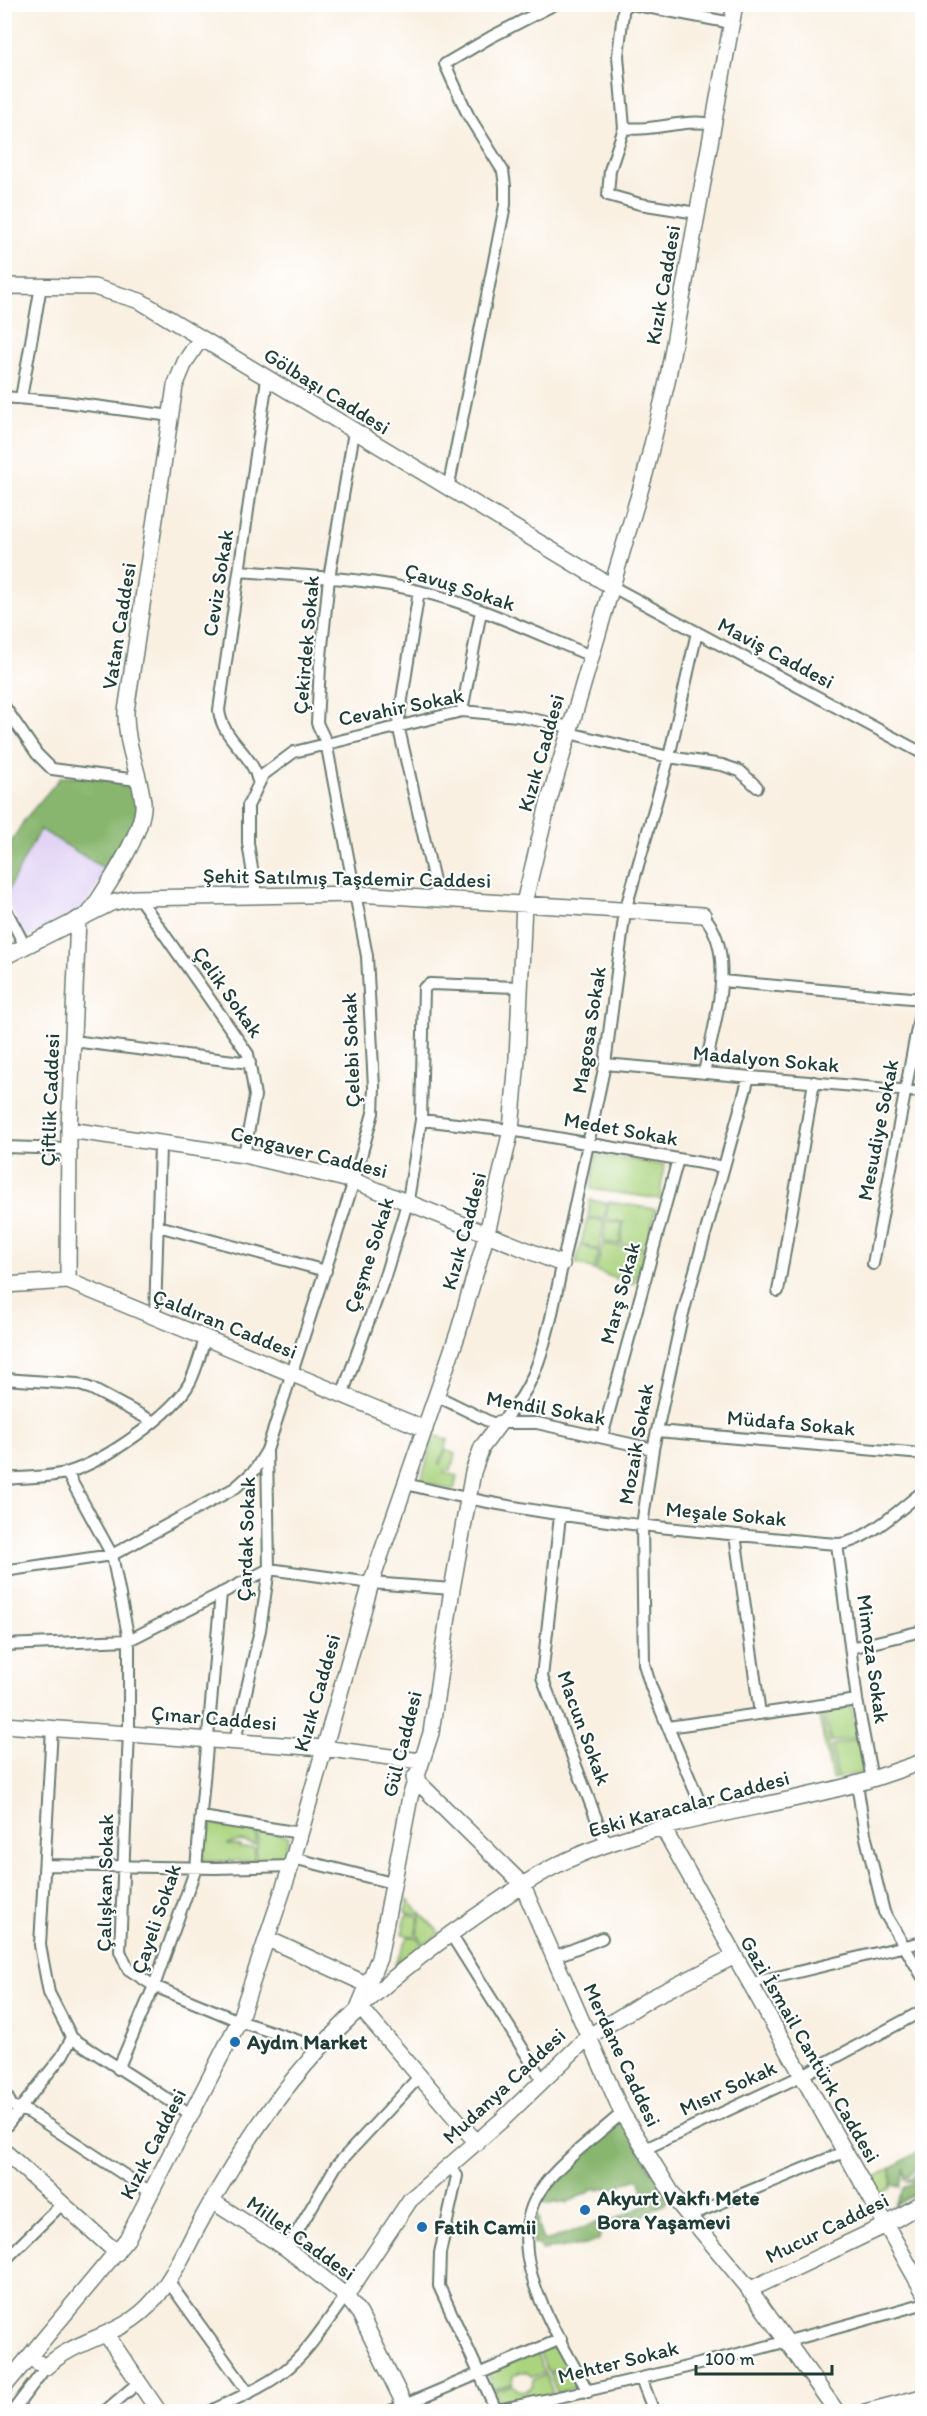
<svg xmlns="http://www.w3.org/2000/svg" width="927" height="2416" font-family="Itim,sans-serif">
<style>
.built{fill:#e1d4f4}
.green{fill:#abd47f;stroke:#65885a;stroke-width:1.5}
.forest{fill:#88b66e;stroke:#547a51;stroke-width:1.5}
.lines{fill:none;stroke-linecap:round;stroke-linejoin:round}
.street-casing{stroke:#6b7c71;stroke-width:14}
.secondary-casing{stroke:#6b7c71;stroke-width:18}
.street{stroke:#fff;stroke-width:10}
.secondary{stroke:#fff;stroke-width:15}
.poi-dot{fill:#1f6fb2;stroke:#fff;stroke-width:2}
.labels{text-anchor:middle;stroke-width:4.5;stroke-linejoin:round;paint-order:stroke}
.street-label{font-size:21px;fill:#1f3d34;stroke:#fff}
.poi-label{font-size:21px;font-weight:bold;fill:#1f3d34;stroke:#fff;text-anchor:start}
</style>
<rect width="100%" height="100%" fill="#fff"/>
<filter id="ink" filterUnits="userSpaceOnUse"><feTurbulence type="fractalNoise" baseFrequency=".0167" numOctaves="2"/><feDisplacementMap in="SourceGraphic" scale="12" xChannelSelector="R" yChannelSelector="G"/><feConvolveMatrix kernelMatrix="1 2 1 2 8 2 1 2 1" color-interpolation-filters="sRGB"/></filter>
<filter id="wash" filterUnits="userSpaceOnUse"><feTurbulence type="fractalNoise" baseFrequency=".008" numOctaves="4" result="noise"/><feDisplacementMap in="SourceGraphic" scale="24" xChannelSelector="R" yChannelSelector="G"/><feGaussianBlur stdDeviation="1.35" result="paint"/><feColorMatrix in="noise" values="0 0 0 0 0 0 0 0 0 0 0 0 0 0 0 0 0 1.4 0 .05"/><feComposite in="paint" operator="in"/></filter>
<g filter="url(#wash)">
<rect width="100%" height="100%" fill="#f9f0e2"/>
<path class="built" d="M25,819L108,871L82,910L26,938L5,897L4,852Z"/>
<path class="green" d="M596,1155L664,1165L660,1199L591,1189Z
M590,1200L607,1203L604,1219L588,1217Z
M609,1202L656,1209L646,1248L621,1244L624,1222L606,1219Z
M587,1219L604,1221L599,1250L581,1243Z
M606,1221L622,1223L619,1244L603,1242Z
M603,1244L645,1250L634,1283L630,1284L596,1271Z
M580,1245L599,1252L594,1270L576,1263Z
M434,1435L448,1440L439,1464H441L446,1450L455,1454L451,1471L445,1470L444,1473L457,1476L454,1490L421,1482Z
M851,1706L858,1737L831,1742L825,1711Z
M818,1712H822L836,1778L832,1779Z
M858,1739L865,1772L838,1778L832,1745Z
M206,1823L257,1831L255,1845L241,1841L227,1844L240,1846V1848H255L253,1861H202Z
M259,1831L289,1836L283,1861H255Z
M408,1900L440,1933L425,1945L417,1934L421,1915L405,1912Z
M407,1914L419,1917L415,1937L402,1934Z
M408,1937H417L423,1946L395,1964Z
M891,2168V2188L878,2195L870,2180Z
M559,2345L569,2365L548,2372L539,2351Z
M536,2352L545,2373L532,2377L526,2372H520L514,2376L513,2383L494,2389L488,2373Z
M570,2367L577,2387L557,2393L549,2374Z
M546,2375L553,2394L500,2405L494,2391L513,2385L518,2390L526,2391L532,2386L533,2380Z"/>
<path class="forest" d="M61,777C81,777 112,773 130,783C155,798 117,855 108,871L40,829L5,896V852L25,819Z
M621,2119L668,2199L665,2204L625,2225L611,2221L648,2204L639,2179L621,2184V2186L608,2191L607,2187L598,2190L597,2188L566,2203L564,2201L558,2204L557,2201L548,2204L539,2199L548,2186Z
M922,2149V2167L916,2168L905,2179L904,2168L900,2187L892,2185L891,2168Z
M917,2172L918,2177L922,2179V2191L895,2205L905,2187L914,2184L913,2181H907Z
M536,2210L539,2221L537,2223L542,2238L546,2241L602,2221L599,2240L586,2245L541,2250L540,2246L532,2244Z"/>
</g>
<g filter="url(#ink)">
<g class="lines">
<defs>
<path id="street" d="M624,4L618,56L624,128L610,170L608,195L640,204L697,213
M631,4L732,23
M624,128C655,132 682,118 714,124
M4,397L64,402L171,416
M21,398L41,286
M448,489L492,271L505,205V186L503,171L468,115L445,64L491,37L555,4
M240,571C299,576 361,577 419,591C478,605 535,633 591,656
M611,586L922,753
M419,591L398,725L438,898
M4,706L37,754L52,769L137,780
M462,711L481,611
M569,733L669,757L722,765L740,771L757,787
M258,781C252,752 222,740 219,710L267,379
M256,894L248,843V806L263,775L294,752L462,711L517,716L570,727
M139,898L248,1054L255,1096L244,1155
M4,906L25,946
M703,915C739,954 713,1027 704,1073
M722,981L922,999
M73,1041L250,1063
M605,1064L922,1092
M421,1120L511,1130L724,1167
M4,1147L69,1149
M158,1226L326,1271
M873,1264L922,1002
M778,1291L814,1082
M155,1317L160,1145
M4,1379L77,1384L92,1389L152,1421
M342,1395L385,1276L408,1200L421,1120L424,988L430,984L520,987
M437,1396L492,1423H537L653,1449
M500,1423C531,1394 541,1358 551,1318L605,1064L625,911L669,757L697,632
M657,1431L922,1454
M602,1437L678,1159
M67,1473L112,1555L129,1640V1732L120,1951L128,1969L154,1986L239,2021L320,2048
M4,1479C25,1477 49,1478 69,1472C104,1461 173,1415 190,1382C197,1368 201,1353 205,1338
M406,1484C547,1520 692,1531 837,1544C863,1544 902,1508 922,1492
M560,1516L542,1677L606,1844
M735,1535L760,1714
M837,1544L857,1700L872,1779
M4,1571L112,1555L235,1488L255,1470L267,1450
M4,1645L129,1640L269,1569L371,1583L452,1589
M851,1648L922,1631
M668,1727L857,1700
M52,1728L40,1945L49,1993L72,2038L192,2115
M235,1741L260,1630L269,1569L267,1450L354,1181L373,1113L374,1087L367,956L326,742L317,723L320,666L329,578L354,432
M857,1784L865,1834L884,1912L922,1976
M202,1817L300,1833
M706,1817L651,1687L644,1664L642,1526L653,1449L682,1317L749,1077
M293,1858L392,1883
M45,1865L215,1868L291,1866
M450,1933L543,2081
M554,1957L602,1938
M748,1984L922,1942
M118,2069L154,1986L196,1868L221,1593
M4,2091L12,2106L30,2113L152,2193
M4,2129L62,2056L72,2038
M645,2149L801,2076L922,2011
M450,2165L457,2176L440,2253L439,2286L497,2412
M689,2216L844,2152
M287,2249L336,2166L419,2077
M4,2261L63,2203
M168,2281L248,2392
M641,2378L654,2412
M588,2392C559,2335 497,2251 542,2188C559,2163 599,2134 622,2113
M497,2410C640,2381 782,2344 922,2304
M12,2412L46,2367
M104,2412L140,2381
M209,2412C234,2399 261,2389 283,2372C309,2352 327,2321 346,2296
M388,2412L561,2339"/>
<path id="secondary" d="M4,286L94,287L140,301L611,586
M89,914C105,890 146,830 143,802C139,771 125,744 126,711L175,386L185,362L201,338
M4,957L111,903L134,898L357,894L703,915
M69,1130L244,1155L354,1181L562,1264
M68,1281L69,1130L78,919
M4,1285L68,1281L425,1429
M4,1725L323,1748L420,1761
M414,1778L522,1884L622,2113L678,2203L747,2286L837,2412
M663,1828L922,2289
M268,1939L377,1989
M477,2143L359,2006L379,1958L410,1797L431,1733L452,1589L473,1472L482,1447L500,1423
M4,2151L117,2253
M212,2201L287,2249L346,2296L360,2314L408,2412
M749,2290L886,2225L922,2203
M346,2296L410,2200L502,2120L588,2037L651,1998L733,1957
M106,2334L159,2412
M30,2358L46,2367C79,2336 122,2338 154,2300C172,2279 184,2253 197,2228C212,2200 228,2173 245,2146C305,2052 381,1981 472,1919C500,1900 527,1880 557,1865C651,1819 759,1811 859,1783C880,1777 901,1769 922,1762
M4,2387L127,2239L239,2021L291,1866L371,1583L458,1333L487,1233L511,1130L517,1059L524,903L548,804L645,474L667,382L735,4
M865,2412L922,2397"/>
</defs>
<use href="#street" class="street-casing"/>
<use href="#secondary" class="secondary-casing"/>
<use href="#street" class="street"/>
<use href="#secondary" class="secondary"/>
</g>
</g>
<g class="poi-dot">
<circle cx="235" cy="2042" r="6"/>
<circle cx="585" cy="2210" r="6"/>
<circle cx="422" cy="2227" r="6"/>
</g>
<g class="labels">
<g class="street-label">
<text transform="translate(663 285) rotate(-80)" y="7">Kızık Caddesi</text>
<text transform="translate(327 391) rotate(32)" y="7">Gölbaşı Caddesi</text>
<text transform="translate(218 583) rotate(-81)" y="7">Ceviz Sokak</text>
<text transform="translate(460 587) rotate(18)" y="7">Çavuş Sokak</text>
<text transform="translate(119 626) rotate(-81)" y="7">Vatan Caddesi</text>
<text transform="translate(306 645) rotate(-85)" y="7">Çekirdek Sokak</text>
<text transform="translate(776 653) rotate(28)" y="7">Maviş Caddesi</text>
<text transform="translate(401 707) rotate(-11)" y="7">Cevahir Sokak</text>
<text transform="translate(541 753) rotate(-74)" y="7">Kızık Caddesi</text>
<text transform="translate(347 878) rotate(1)" y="7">Şehit Satılmış Taşdemir Caddesi</text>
<text transform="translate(228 992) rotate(55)" y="7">Çelik Sokak</text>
<text transform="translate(589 1030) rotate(-81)" y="7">Magosa Sokak</text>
<text transform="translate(351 1050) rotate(-92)" y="7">Çelebi Sokak</text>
<text transform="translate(766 1059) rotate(5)" y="7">Madalyon Sokak</text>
<text transform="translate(50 1100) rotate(-88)" y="7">Çiftlik Caddesi</text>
<text transform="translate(621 1129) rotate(10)" y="7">Medet Sokak</text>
<text transform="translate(878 1130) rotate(-79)" y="7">Mesudiye Sokak</text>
<text transform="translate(309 1152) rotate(14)" y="7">Cengaver Caddesi</text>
<text transform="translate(464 1231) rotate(-75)" y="7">Kızık Caddesi</text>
<text transform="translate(369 1255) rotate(-72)" y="7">Çeşme Sokak</text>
<text transform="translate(620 1293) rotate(-75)" y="7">Marş Sokak</text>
<text transform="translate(225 1324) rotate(22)" y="7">Çaldıran Caddesi</text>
<text transform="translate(546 1408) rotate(10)" y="7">Mendil Sokak</text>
<text transform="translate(791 1423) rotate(5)" y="7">Müdafa Sokak</text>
<text transform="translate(636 1444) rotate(-80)" y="7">Mozaik Sokak</text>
<text transform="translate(726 1514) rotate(5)" y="7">Meşale Sokak</text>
<text transform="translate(246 1539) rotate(-88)" y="7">Çardak Sokak</text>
<text transform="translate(873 1659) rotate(82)" y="7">Mimoza Sokak</text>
<text transform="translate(317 1693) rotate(-74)" y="7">Kızık Caddesi</text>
<text transform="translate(214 1718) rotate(5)" y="7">Çınar Caddesi</text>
<text transform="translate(584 1728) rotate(70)" y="7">Macun Sokak</text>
<text transform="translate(402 1744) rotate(-76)" y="7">Gül Caddesi</text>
<text transform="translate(689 1804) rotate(-15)" y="7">Eski Karacalar Caddesi</text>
<text transform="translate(105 1883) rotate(-89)" y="7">Çalışkan Sokak</text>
<text transform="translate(156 1919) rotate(-71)" y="7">Çayeli Sokak</text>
<text transform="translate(810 2049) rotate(60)" y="7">Gazi İsmail Cantürk Caddesi</text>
<text transform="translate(622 2055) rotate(65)" y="7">Merdane Caddesi</text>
<text transform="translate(504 2086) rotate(-43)" y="7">Mudanya Caddesi</text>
<text transform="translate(728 2088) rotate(-25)" y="7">Mısır Sokak</text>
<text transform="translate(153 2144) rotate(-63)" y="7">Kızık Caddesi</text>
<text transform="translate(827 2228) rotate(-26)" y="7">Mucur Caddesi</text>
<text transform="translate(301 2238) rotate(36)" y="7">Millet Caddesi</text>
<text transform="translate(618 2362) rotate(-14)" y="7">Mehter Sokak</text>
</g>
<g class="poi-label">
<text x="247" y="2049">Aydın Market</text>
<text x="597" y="2205">Akyurt Vakfı Mete<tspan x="597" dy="24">Bora Yaşamevi</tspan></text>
<text x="434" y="2234">Fatih Camii</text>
</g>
</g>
<rect width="927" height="2416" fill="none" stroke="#fff" stroke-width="24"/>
<path d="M696 2365v9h136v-9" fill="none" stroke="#1f3d34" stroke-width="3"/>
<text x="705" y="2365" font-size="18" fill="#1f3d34" stroke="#ffffff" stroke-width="4.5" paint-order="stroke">100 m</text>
</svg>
